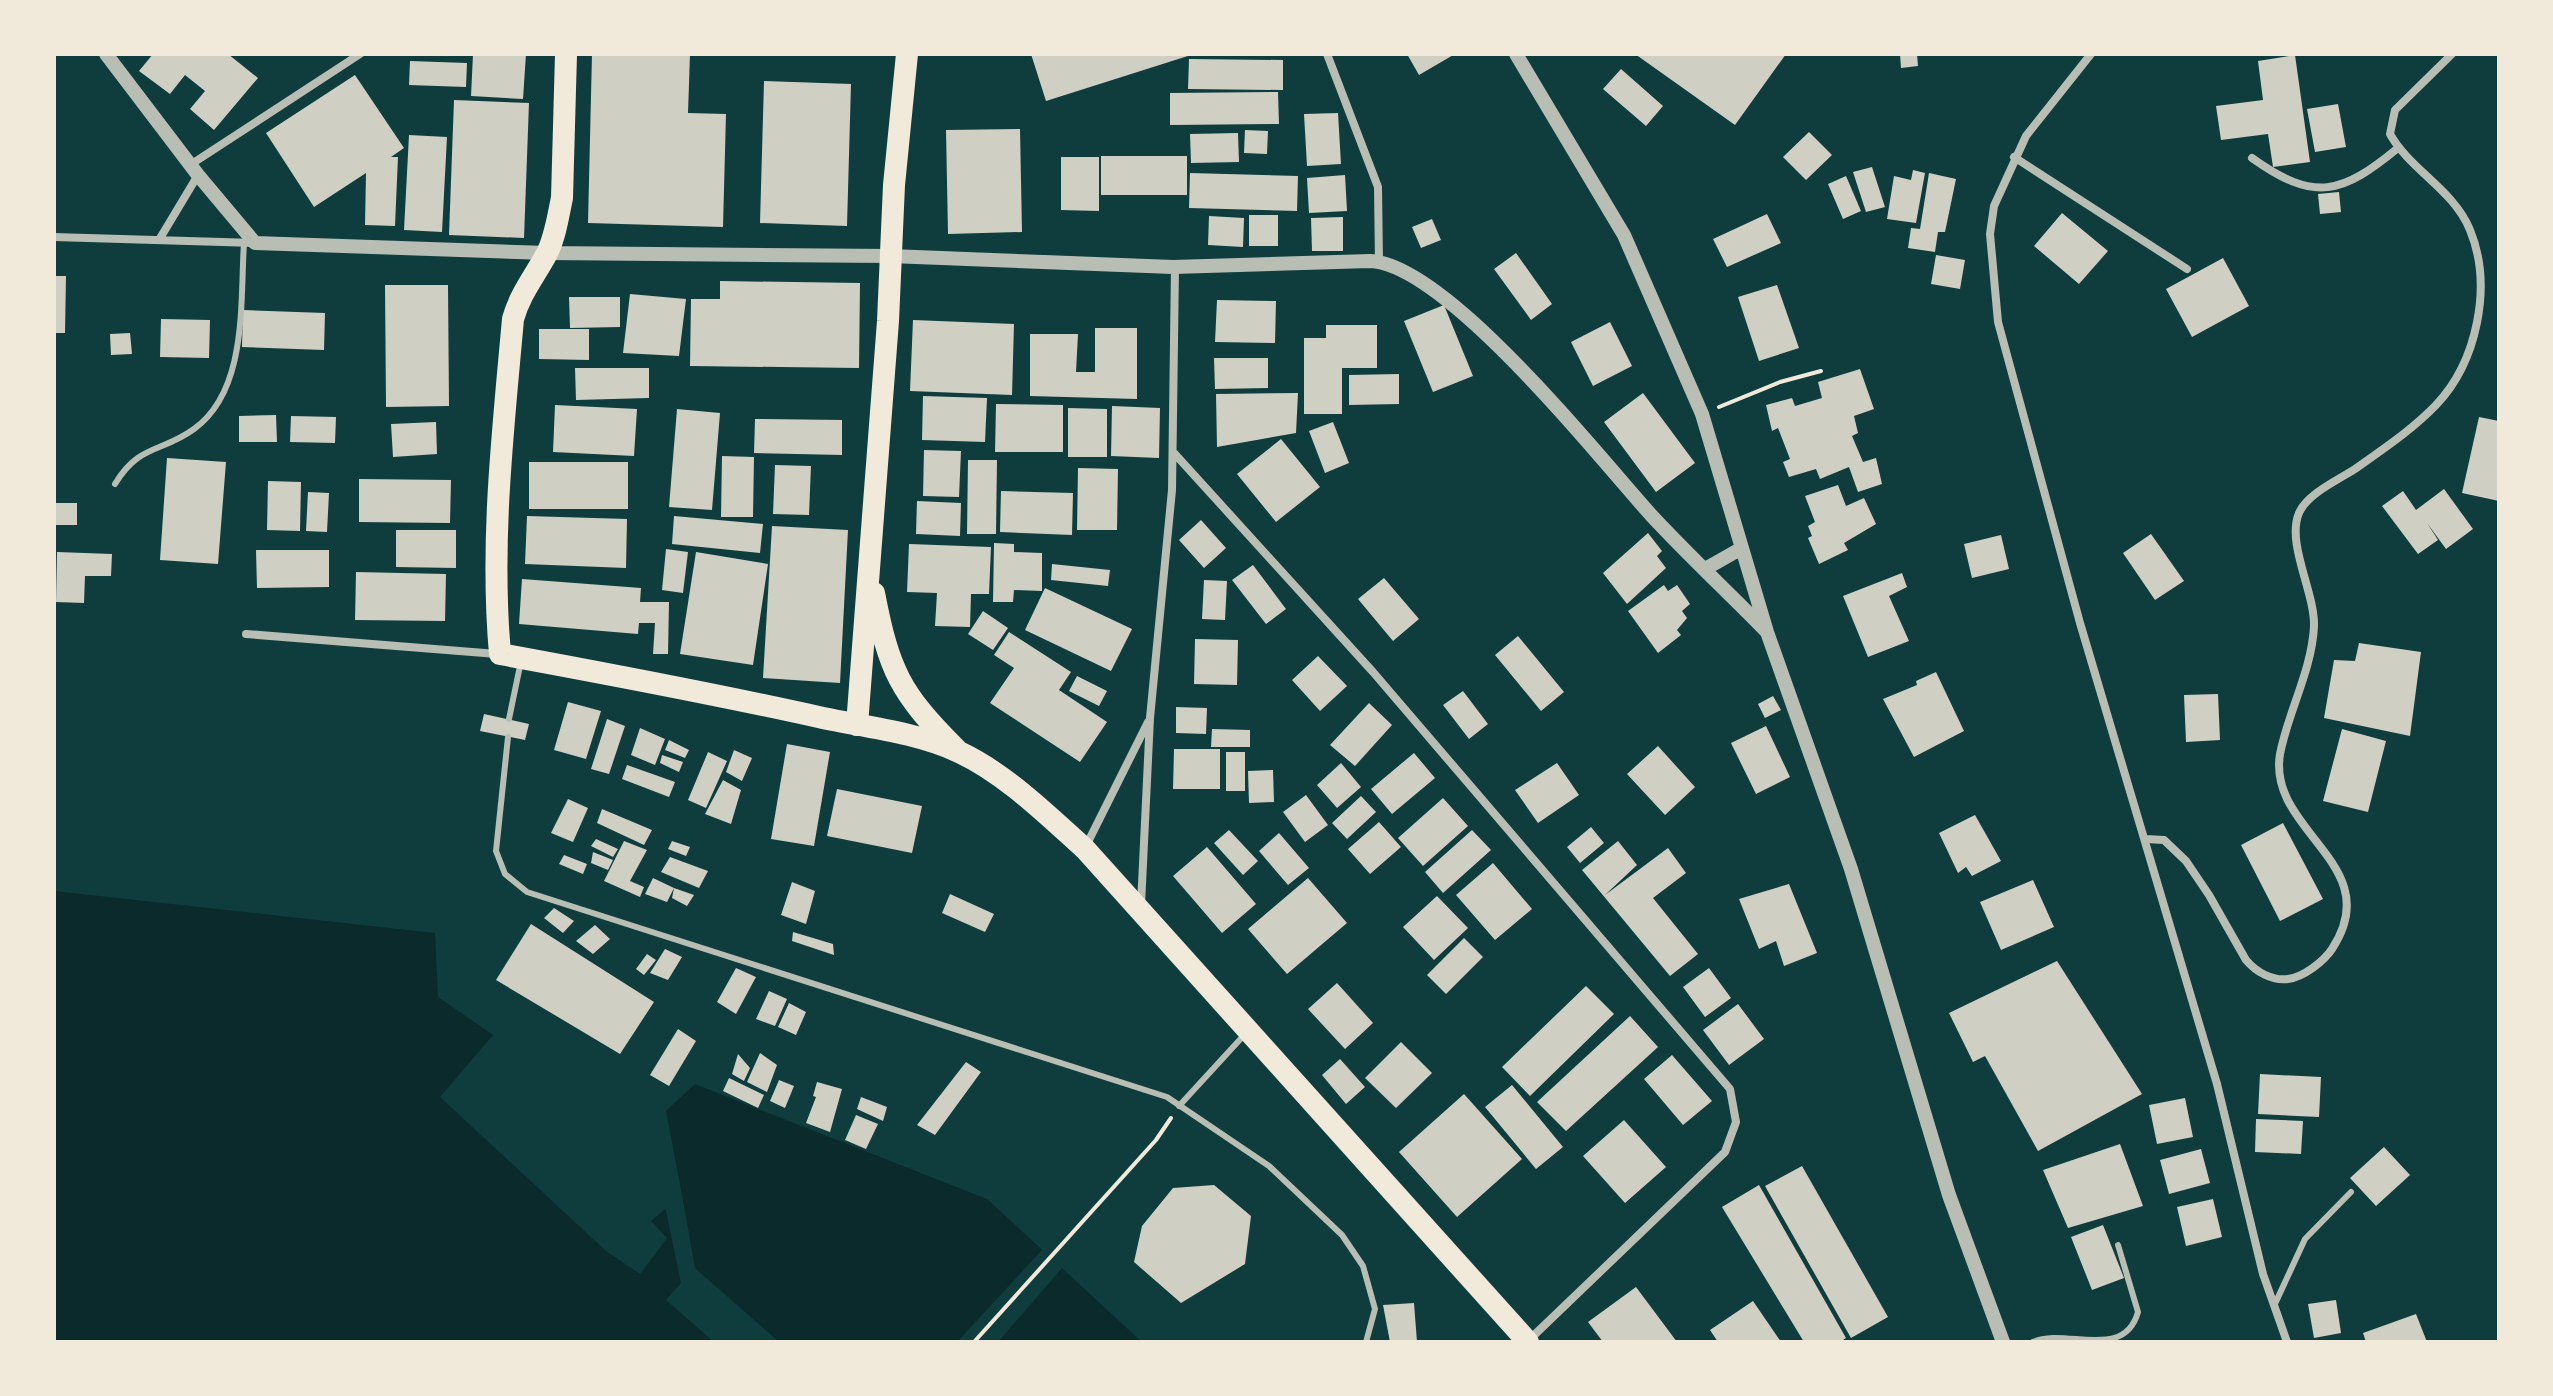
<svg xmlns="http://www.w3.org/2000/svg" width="2553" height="1396" font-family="'Varela Round',sans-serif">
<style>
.water{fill:#0a2a2b}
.pier{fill:#0f3d3e}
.building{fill:#cfcfc3}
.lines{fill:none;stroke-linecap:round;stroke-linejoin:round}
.path{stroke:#f1e9da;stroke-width:4}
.service{stroke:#b8beb3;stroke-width:6}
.minor{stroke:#b8beb3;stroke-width:8}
.tertiary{stroke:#b8beb3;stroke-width:14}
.trunk{stroke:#f1e9da;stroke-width:22}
</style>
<rect width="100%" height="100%" fill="#0f3d3e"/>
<path class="water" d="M54,891L435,933L438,997L493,1035L440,1097L606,1251L640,1274L667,1238L651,1221L682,1195L666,1111L695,1084L987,1199L1142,1342H54Z"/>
<path class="pier" d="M682,1195L695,1268L779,1342H714L666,1300L681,1283L665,1206Z
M1042,1250L1062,1268L998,1342H957Z"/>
<path class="building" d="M153,54H228L258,78L214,130L190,109L205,91L185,75L170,94L139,71Z
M473,54H526L523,99L471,96Z
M592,54H690L688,113L726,114L723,227L588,223Z
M1031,54H1191V55L1046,101Z
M1407,54H1455L1419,75Z
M1635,54H1786L1735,125Z
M1900,54H1917L1918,66L1901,68Z
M2295,55L2310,162L2273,167L2268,134L2221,140L2216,106L2263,100L2258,61Z
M1189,59L1283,60V90L1188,89Z
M410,61L467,63L466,87L409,85Z
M1621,69L1663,106L1646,126L1603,89Z
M355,75L404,148L391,157H398L395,226L365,225L366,173L314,207L266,133Z
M764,81L851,84L847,226L760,223Z
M1278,92L1279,124L1170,125V93Z
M454,100L529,103L524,238L449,235Z
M2338,104L2346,147L2315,152L2307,109Z
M1338,113L1341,164L1307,166L1304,114Z
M1020,129L1022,232L948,234L946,130Z
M1245,130L1268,131L1267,154L1244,153Z
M1809,132L1832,155L1806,180L1783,157Z
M1238,133L1239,162L1191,163L1190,134Z
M409,135L447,137L442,232L404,230Z
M1101,156H1187V195H1101Z
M1061,157H1099V211L1061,210Z
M1872,167L1885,207L1866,212L1853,172Z
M1913,170L1925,173L1916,223L1887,219L1894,176L1911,180Z
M1190,173L1298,176L1297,211L1189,208Z
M1929,173L1956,179L1945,232H1938L1935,252L1908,248L1911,228L1920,229Z
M1345,175L1347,211L1309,213L1307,178Z
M1846,176L1861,211L1843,219L1828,184Z
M2339,192L2341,212L2320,214L2318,194Z
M2062,213L2108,251L2079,284L2034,246Z
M1767,214L1781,243L1727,267L1713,239Z
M1249,215H1278V246H1249Z
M1209,216L1244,218L1243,247L1208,245Z
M1343,217V251H1312L1311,218Z
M1432,219L1441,240L1421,248L1412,227Z
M1516,253L1552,304L1531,320L1494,269Z
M1936,255L1965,260L1960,289L1931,284Z
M2223,258L2249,306L2192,337L2166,289Z
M54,276H66L65,333H54Z
M720,281L860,283L859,368L690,366L691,299H720Z
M385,285H448L449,406L386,407Z
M1777,285L1799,348L1759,361L1738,297Z
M630,294L686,299L679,356L623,353Z
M569,297H620V327L570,328Z
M1217,300L1276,301L1275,343L1215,342Z
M1444,305L1473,376L1433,392L1404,321Z
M243,310L325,313L324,350L242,347Z
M161,319L210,320L209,358L160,357Z
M913,320L1014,324L1012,395L910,391Z
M1610,322L1632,366L1593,386L1571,342Z
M1326,325H1377V368H1342V414H1304V338H1326Z
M1095,328H1137V399L1030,396V334H1078L1076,372H1095Z
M539,329H589V360L539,359Z
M130,333L132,354L111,355L110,334Z
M1214,358H1268V388L1215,389Z
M575,368H649V398L576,400Z
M1860,369L1874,409L1854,416L1858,433L1852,436L1863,462L1876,458L1882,484L1858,492L1849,467L1820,479L1816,469L1789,477L1783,462L1790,459L1778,428L1772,431L1766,405L1792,398L1795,406L1822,398L1818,382Z
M1399,374V404L1349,405V375Z
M1298,393L1296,433L1217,447L1216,394Z
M1643,393L1695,463L1656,492L1604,422Z
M923,396L987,398L985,442L922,440Z
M996,404L1063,405V452H995Z
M555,405L637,409L634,456L553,452Z
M1112,406L1160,408L1159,458L1111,456Z
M1068,408L1107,409V457H1068Z
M677,409L720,413L712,510L669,507Z
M276,415L277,442H239V416Z
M291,416L336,417L335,443L290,442Z
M2479,417L2499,421V501L2462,493Z
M755,419L842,420V455L754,453Z
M436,422L437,454L393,457L391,424Z
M1333,422L1349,463L1325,473L1309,431Z
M1281,439L1320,487L1276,522L1237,474Z
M924,450L961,451L959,497L923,496Z
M722,456L754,457L753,517H721Z
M167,458L226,462L218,564L160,560Z
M968,460H997L996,534H967Z
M529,462H628V509H529Z
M775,465L811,466L809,515L773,514Z
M1078,468L1118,469L1117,530H1077Z
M359,479L451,480L450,523L359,522Z
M268,481L301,482L300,531L267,530Z
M1838,485L1846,506L1864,498L1876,524L1844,543L1848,550L1819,564L1808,538L1812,536L1808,526L1815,522L1805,496Z
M2444,489L2473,529L2446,549L2427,523L2438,540L2418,554L2382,506L2403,491L2416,510Z
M1001,491L1073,493L1072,535L1000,532Z
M308,492L329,493L327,532L306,531Z
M917,501L961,503L960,536L916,534Z
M56,503H77V525H56Z
M527,516L627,519L626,568L525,564Z
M674,516L763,524L760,553L672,544Z
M1201,520L1226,548L1204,568L1179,540Z
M772,526L848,530L840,683L763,678Z
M396,530H456V568L396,567Z
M1648,533L1662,551L1657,556L1666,568L1627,604L1603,573Z
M2151,534L2184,581L2155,600L2123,553Z
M2001,535L2009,569L1972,578L1964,544Z
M994,543L1014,544V552L1042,553V591L1014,590L1013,602H993Z
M909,544L991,547L989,594H971L970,627L935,626L937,593L907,592Z
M666,549L688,552L683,593L662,590Z
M256,550H329V587L257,588Z
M57,552L112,554L111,576H85L84,603L56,602Z
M696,552L768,564L753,665L680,654Z
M1052,564L1110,570L1108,586L1051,580Z
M1253,565L1286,609L1266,624L1232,580Z
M356,572L446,574L445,621L355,620Z
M1902,573L1907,587L1889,596L1909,641L1868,657L1843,596Z
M1384,578L1419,619L1393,641L1358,599Z
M522,579L641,588L640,602H669L668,654H653L655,623H639L638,634L519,624Z
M1204,580L1227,581L1225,620L1202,619Z
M1664,585L1668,591L1677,585L1690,604L1682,611L1687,618L1677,630L1681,635L1658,653L1628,611Z
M1045,588L1132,629L1111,671L1025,630Z
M983,611L1008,628L993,650L968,634Z
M1009,632L1071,672L1059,690L1107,722L1080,762L990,703L1014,668L994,655Z
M1518,636L1564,692L1541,711L1495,655Z
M1195,639L1238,640L1237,685L1194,684Z
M2359,643L2421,652L2410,736L2324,718L2334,660L2355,661Z
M1318,656L1347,686L1320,711L1292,680Z
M1936,672L1964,731L1914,757L1883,699L1917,685L1916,681Z
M1077,676L1107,691L1099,706L1069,691Z
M1463,691L1488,724L1469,739L1443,705Z
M2218,694L2220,740L2186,742L2184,695Z
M1773,696L1781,710L1765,718L1758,704Z
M568,702L601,711L586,759L554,750Z
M1369,703L1392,725L1355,766L1330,745Z
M1176,707L1207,708L1206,734L1176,733Z
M484,714L529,724L525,740L480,731Z
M607,719L625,726L609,774L591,769Z
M1766,726L1790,777L1756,794L1731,743Z
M640,728L665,739L655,765L631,755Z
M1212,729L1250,730V747H1211Z
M2342,729L2386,741L2368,812L2323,801Z
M669,740L689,750L685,758L665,750Z
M787,744L830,752L814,846L771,839Z
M1658,746L1695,787L1665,815L1627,774Z
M1174,749H1220V789H1173Z
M734,750L752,758L742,781L726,772Z
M708,752L727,761L706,808L688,800Z
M1226,752H1245V791H1226Z
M1414,753L1435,778L1392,814L1371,789Z
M662,755L683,762L679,772L660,763Z
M1341,763L1361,787L1337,808L1317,785Z
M1557,763L1579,795L1538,823L1515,790Z
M627,765L675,782L669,797L622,779Z
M1273,770L1274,802L1249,803L1248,771Z
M723,780L741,790L731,824L705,814Z
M837,789L922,806L912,853L827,836Z
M1306,795L1328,825L1305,842L1283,812Z
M1361,796L1376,812L1347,839L1332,823Z
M1443,798L1468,826L1423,866L1398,838Z
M568,799L588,808L573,842L551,833Z
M602,809L652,830L644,845L597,823Z
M1975,815L2001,861L1972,876L1966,867L1958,873L1939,833Z
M1379,822L1401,847L1370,874L1348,849Z
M2283,823L2323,899L2280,921L2241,845Z
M1591,827L1604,843L1580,863L1567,847Z
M1229,830L1258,861L1243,875L1214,843Z
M1472,830L1491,850L1443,893L1425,872Z
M1279,833L1309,868L1288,885L1259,851Z
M596,839L618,849L613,857L591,846Z
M624,841L647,850L630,881L644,887L640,897L604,881Z
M672,841L690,847L686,856L668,849Z
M1618,841L1637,865L1605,895L1668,848L1686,873L1653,898L1698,954L1670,976L1582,870Z
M1207,847L1256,904L1222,933L1173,876Z
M593,852L613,860L608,870L591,863Z
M564,855L587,864L583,874L559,864Z
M670,857L708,871L699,888L661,872Z
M1493,863L1532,909L1495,940L1456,895Z
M653,878L674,888L667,902L645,894Z
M1308,878L1347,923L1287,974L1248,929Z
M2033,880L2054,927L2001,950L1980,902Z
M792,882L815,891L806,924L781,915Z
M1789,884L1817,953L1784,966L1776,941L1759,949L1739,899Z
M674,888L694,895L687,906L672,898Z
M950,894L994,914L985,932L942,913Z
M1437,896L1468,928L1434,960L1403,927Z
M554,908L574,921L563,933L544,918Z
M531,924L654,1002L620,1054L496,980Z
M595,925L610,939L593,954L576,941Z
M793,932L833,944L834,955L792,941Z
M1464,938L1483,957L1446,994L1427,975Z
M665,949L682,957L668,980L650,973Z
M647,954L656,960L644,975L636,969Z
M2057,961L2142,1094L2038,1151L1985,1056L1973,1062L1949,1013Z
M736,968L756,977L736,1014L717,1002Z
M1709,968L1731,998L1705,1017L1683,987Z
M1337,983L1373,1023L1345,1049L1308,1009Z
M1586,986L1614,1014L1530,1096L1502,1067Z
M769,991L787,999L775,1026L756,1019Z
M789,1003L806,1012L796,1035L778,1027Z
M1738,1004L1764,1039L1729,1065L1703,1030Z
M1630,1016L1658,1047L1566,1131L1537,1102Z
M678,1029L696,1041L669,1086L650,1075Z
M1401,1042L1432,1073L1396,1108L1365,1078Z
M760,1053L777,1065L767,1092L747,1082Z
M738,1054L750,1068L744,1081L732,1074Z
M1672,1055L1712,1101L1683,1125L1644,1079Z
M1340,1059L1365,1087L1346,1104L1322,1075Z
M966,1062L981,1072L935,1135L917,1125Z
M2260,1074L2321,1077L2319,1117L2258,1114Z
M729,1078L764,1095L758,1108L723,1091Z
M779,1080L794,1086L785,1108L770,1101Z
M817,1082L842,1089L830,1132L806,1123L816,1097L813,1096Z
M1512,1085L1563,1147L1536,1169L1485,1107Z
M1464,1094L1522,1159L1457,1217L1399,1152Z
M861,1097L887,1107L883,1121L857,1109Z
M2185,1098L2193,1137L2157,1144L2149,1105Z
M856,1115L878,1124L866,1149L845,1140Z
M2256,1119L2303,1121L2301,1154L2255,1152Z
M1624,1120L1666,1167L1625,1203L1583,1156Z
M2120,1144L2143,1206L2068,1228L2043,1170Z
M2384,1147L2410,1175L2376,1206L2350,1178Z
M2201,1149L2210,1183L2169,1194L2160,1160Z
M1802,1166L1888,1317L1851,1338L1765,1186Z
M1214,1185L1251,1216L1245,1264L1181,1303L1134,1262L1142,1226L1173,1188Z
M1759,1185L1846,1338L1840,1342H1804L1722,1207Z
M2213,1199L2222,1237L2186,1246L2177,1207Z
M2103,1225L2124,1278L2092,1290L2071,1237Z
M1636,1287L1677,1342H1603L1588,1322Z
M2336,1300L2341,1333L2314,1338L2308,1304Z
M1753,1301L1781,1342H1718L1710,1330Z
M1414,1303L1417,1342H1390L1383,1305Z
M2416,1314L2427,1342H2366L2363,1333Z"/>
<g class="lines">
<path class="path" d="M1719,407L1780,382L1821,371
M974,1342L1156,1140L1171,1118"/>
<path class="service" d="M115,484C139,444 161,453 194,429C248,390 240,302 244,243
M509,719L521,661
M508,737L496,851L505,874L527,892L1167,1097L1269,1166L1342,1235L1363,1266L1375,1309L1366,1342
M1179,1106L1246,1033
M2274,1306L2305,1239L2351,1192
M2033,1342C2065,1327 2124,1362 2138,1312L2118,1245"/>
<path class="minor" d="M1327,54L1378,187L1379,262
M2091,54L2026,136L1994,206L1990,234L1998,322L2080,623L2217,1084L2263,1274L2287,1342
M2014,157L2187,269
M2252,158C2315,203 2342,194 2398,148
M190,165L360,54
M54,237L255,243
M159,240L198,175
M1174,453L1373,672L1730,1089L1736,1122L1725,1152L1529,1340
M246,634L497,654
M2146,839L2164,840L2186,861L2209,895L2246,960C2256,972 2272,981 2288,979C2304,977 2324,961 2332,949C2388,864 2267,832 2280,754C2288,712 2312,670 2314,626C2315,593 2286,543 2299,513C2307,494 2338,480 2355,469C2383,449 2412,430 2436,405C2477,362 2493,286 2470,230C2454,190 2410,170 2390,134L2395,110L2452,54
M1086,846L1148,722
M1141,905L1150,718L1172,490L1175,267"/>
<path class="tertiary" d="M106,54L198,175L255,243L548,253L890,256L1173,267L1370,261C1446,264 1597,455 1651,515C1688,555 1729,593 1767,632
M1516,54L1624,235L1702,414L1767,632L1851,869L1949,1195L2003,1342
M1705,569L1742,548"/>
<path class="trunk" d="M566,54L562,198C558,216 555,239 546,255C534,277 520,294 513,319C503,431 490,542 500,654C609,674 716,694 823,718C867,727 919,733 959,752C1006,774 1047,815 1085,849L1528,1342
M874,593C889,671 900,693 956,749
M857,725L888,321L894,185L907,54"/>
</g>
<rect width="2553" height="1396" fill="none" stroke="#f1e9da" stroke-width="112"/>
</svg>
